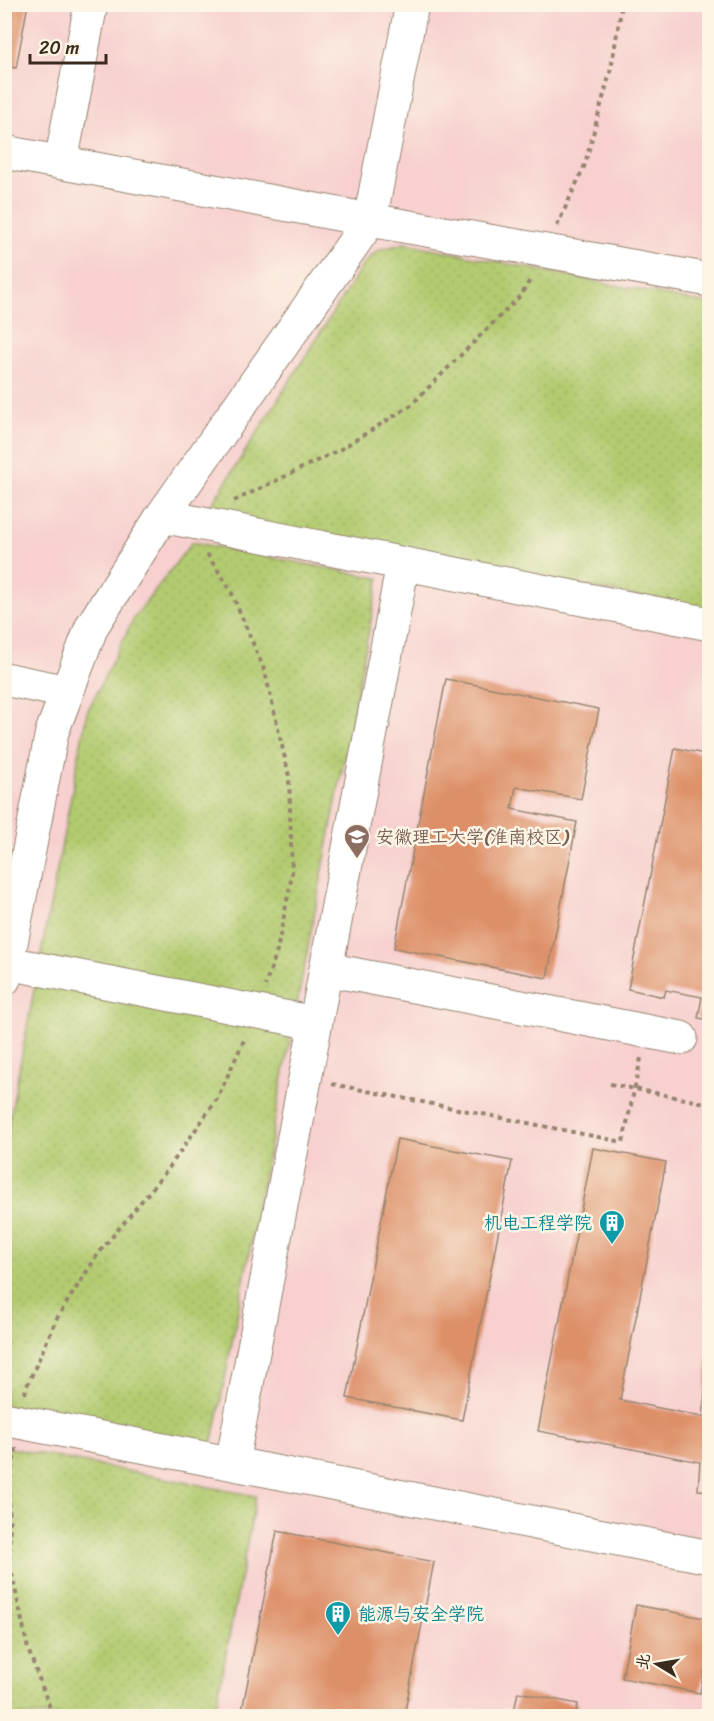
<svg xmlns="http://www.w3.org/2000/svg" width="714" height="1721" font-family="Sriracha,'LXGW WenKai TC',sans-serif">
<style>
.built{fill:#f7d0cf}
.grass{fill:url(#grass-dots);stroke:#767a47;stroke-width:1.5}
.building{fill:#dd8f68}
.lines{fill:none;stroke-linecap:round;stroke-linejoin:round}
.minor-casing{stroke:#96846f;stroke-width:35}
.path{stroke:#96846f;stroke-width:4;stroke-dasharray:4.5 4.5;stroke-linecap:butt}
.minor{stroke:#fff;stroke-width:33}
.labels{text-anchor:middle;stroke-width:5;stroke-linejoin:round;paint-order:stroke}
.education-label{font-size:18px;fill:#785e54;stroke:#fcf5e5;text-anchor:start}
.culture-label{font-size:18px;fill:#0d838f;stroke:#fcf5e5;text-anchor:end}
</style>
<defs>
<pattern id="grass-dots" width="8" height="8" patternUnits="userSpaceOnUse" patternTransform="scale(1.5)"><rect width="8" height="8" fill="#b2cb70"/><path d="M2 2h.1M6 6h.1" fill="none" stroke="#9aae61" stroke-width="1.8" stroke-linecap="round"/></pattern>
</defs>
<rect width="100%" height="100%" fill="#fcf5e5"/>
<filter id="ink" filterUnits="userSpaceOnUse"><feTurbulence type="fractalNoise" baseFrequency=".0167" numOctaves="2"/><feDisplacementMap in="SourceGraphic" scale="12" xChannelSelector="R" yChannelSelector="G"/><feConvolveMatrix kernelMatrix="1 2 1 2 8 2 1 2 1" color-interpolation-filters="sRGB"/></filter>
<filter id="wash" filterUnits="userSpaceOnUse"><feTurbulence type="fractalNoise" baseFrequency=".008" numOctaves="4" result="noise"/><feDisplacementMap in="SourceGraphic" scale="24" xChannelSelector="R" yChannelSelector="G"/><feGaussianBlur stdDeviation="1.35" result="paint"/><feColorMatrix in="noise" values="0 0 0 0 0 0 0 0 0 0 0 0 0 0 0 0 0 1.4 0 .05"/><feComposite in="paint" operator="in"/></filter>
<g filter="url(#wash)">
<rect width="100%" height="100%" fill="#f2dfc0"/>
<path class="built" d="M5,5H709V1716H5Z"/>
<path class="grass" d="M405,243L709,304V610L205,515L364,263L378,250Z
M192,542L379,578L212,1446L5,1406V1143L87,712L134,618Z
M5,1447L256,1496L214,1716H5Z"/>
<g id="blocks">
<path class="building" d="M4,4H28L16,68L4,66Z
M446,679L599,709L581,799L516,787L512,809L577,822L547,978L394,948Z
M675,748L710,755V958L707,970H710V1020L698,1018L702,997L666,990L664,997L628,989Z
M397,1139L512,1161L462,1420L347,1398Z
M593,1148L666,1162L620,1400L703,1417L708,1354H710V1491L698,1490L700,1462L538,1431Z
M277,1531L434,1562L404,1716H269L242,1711Z
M636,1605L710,1619V1673L704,1672L700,1693L622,1678Z
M518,1692L578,1704L575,1716H513Z"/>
</g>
</g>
<g filter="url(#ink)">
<use href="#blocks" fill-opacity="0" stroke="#96846f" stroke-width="1.5"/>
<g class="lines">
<defs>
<path id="minor" d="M4,152L370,220L710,280
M61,162L91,4
M162,516L710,624
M4,679L67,692
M8,963L315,1023
M326,969L681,1038
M4,979L52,732L92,626L162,516L370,220L412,4
M4,1419L710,1557
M232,1463L403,564"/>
</defs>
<use href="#minor" class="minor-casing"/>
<path class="path" d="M557,226L584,167L611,69L622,4
M234,501L341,449L410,406L522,294L531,278
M207,554L230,589L265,672L289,776L292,875L277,951L265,986
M332,1084L623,1142L641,1058
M610,1084L710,1104
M25,1394L26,1388L57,1318L98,1254L168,1169L217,1099L245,1038
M16,1448L9,1486L10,1565L28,1649L53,1716"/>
<use href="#minor" class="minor"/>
</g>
</g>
<defs>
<symbol id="university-pin" viewBox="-11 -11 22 30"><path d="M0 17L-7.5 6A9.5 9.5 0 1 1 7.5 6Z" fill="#8d6e63" stroke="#fcf5e5"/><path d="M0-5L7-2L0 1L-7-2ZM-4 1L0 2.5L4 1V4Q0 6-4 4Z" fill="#fff"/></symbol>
<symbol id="building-pin" viewBox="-11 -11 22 30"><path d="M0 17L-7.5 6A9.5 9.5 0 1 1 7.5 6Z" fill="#0f9aa8" stroke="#fcf5e5"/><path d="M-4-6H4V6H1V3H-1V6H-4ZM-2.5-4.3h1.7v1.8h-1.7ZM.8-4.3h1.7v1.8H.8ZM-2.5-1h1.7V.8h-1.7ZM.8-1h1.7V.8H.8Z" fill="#fff"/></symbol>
</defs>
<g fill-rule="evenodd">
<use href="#university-pin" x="342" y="822" width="30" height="40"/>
<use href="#building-pin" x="597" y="1208" width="30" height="40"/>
<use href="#building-pin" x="323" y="1599" width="30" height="40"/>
</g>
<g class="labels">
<g class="education-label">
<text x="376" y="843">安徽理工大学(淮南校区)</text>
</g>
<g class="culture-label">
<text x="592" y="1229">机电工程学院</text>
<text x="358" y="1620" text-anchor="start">能源与安全学院</text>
</g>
</g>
<rect width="714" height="1721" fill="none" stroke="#fcf5e5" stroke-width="24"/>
<g transform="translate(657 1664) rotate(281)" stroke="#fcf5e5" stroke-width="4.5" paint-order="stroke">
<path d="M0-4.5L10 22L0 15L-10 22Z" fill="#3b2a1e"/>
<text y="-9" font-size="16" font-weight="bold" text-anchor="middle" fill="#3b2a1e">北</text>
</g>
<path d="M30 54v9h76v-9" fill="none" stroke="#3b2a1e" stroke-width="3"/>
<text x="39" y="54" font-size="18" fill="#3b2a1e" stroke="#fcf5e5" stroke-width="4.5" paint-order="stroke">20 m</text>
</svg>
